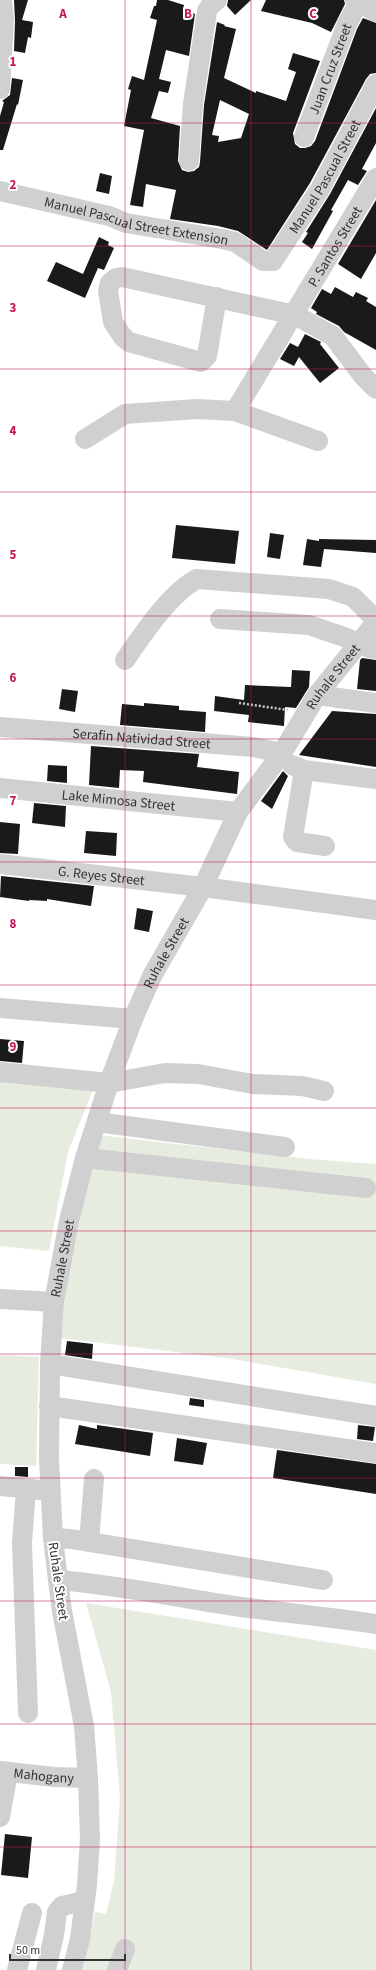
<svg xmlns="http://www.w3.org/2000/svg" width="376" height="1970" font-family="'Source Sans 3',sans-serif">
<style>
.green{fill:#e6ecdf}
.building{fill:#1a1a1a;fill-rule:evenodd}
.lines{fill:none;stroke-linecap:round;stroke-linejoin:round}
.path{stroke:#cdcdcd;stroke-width:2.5;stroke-dasharray:2 2;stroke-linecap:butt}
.minor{stroke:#d0d0d0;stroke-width:20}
.grid{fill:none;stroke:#c2185b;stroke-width:1;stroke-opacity:0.55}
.labels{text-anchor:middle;stroke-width:4;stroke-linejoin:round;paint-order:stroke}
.street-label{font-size:14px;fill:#333;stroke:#fff}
.grid-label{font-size:13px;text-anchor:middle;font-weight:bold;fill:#c2185b;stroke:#fff;stroke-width:4;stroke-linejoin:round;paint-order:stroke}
</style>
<rect width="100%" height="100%" fill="#fff"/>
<path class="green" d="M0,1078L94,1087L68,1152L49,1251L0,1246Z
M98,1135L308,1159L376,1164V1384L233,1359L61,1338L70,1243Z
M0,1355L39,1357L36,1466L0,1464Z
M86,1603L376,1650V1970H83L95,1912L106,1914L114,1881L120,1798L111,1692Z"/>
<path class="building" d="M14,0H28L22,20L33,22L31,38L28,37L25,53L14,51L15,21Z
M157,0H168L184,5L183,9L195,14L189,56L166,50L159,79L171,82L168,93L159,91L151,118L180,126L178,161L182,170L188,172L194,171L199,167L200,162L204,105L217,22L225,25L224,26L236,29L224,78L256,93V91L286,101L296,72L288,69L293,53L320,61L293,133L295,144L300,148H305L311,146L315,141L357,29L363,18L376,23V73L370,74L366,79L310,183L267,250L238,231L218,226L170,219L176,190L146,184L143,207L130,205L144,130L124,126L131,90L128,89L132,76L144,80L157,20L150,18L154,6H156ZM220,100L249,114L241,138L218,142L219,136L212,135Z
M228,0H251L235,15L227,6Z
M266,0H344L345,4L331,32L312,23L261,11Z
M12,78L23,80L18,105L17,104L3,150H0V116L4,102L2,101L10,95Z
M376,108V143L362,169L367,171L358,185L348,180L331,210L333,211L312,249L302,242L308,233L306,232L330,194Z
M100,173L112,176L109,194L96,191Z
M376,200V253L361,279L338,264Z
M99,237L109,242L108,245L114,248L104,270L98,268L85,298L47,281L56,262L83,274Z
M335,287L353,297L356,292L368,298L366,301L376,307V350L344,332L339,326L316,314L317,312L311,308L322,289L331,294Z
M305,334L321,342L320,344L339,368L320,383L299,357L294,366L280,359L290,343L298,347Z
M176,525L239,531L235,564L172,558Z
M270,533L284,535L280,559L267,557Z
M307,539L319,541V539L376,540V553L324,549L321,567L303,565Z
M362,658L376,660V691L357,689L360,660Z
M292,670L310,671L309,687L296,708L285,707L284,726L248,722L249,715L214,711L215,696L244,700L245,685L291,687Z
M62,689L78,691L75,712L59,709Z
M144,703L179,706V710L206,712L205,732L120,725L122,704L144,706Z
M332,711L376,714V767L299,755Z
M91,746L199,754L197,767L239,772L237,794L143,782L144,771L120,770L119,788L89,785Z
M48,765L67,766V783L47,781Z
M283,771L288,776L272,809L261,801Z
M34,803L66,806L65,827L32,823Z
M0,822L20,824L18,854L0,853Z
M86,831L117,833L116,856L84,853Z
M1,876L94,886L91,906L47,899V901L29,900V901L0,897Z
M137,908L153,911L149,932L134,929Z
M0,1039L24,1041L22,1063L0,1061Z
M67,1341L93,1344L92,1359L65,1355Z
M190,1398L204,1400V1407L189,1405Z
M79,1425L97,1429V1425L153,1433L150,1456L75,1444Z
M358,1425L375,1427L373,1441L357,1439Z
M177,1438L207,1443L203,1465L174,1461Z
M277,1450L376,1464V1494L273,1478Z
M15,1467H28V1477L15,1476Z
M5,1834L32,1837L28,1878L1,1875Z"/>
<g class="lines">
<path class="path" d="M239,703L288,710"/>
<g class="minor">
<path d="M355,0L376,12"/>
<path d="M0,89L4,20L2,0"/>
<path id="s1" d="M304,137L347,24L360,0"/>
<path d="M189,161L193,104L207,11L210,6L217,0"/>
<path id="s2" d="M0,191L109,216L126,223L222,239L235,242L263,261H273L320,189L376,84"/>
<path d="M217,297L207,356L201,362L129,342L123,337L113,322L108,291L110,283L116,278L122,277L295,315L333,336L363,376L376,389"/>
<path d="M235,411L318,441"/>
<path id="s3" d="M85,439L125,414L197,409L235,411L376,178"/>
<path d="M220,619L309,625L347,638L369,648L376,649"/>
<path d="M125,660C143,634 170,593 197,579L329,589L353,597L376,620"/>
<path d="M317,695L376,703"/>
<path id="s4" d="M0,727L253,747L282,753"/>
<path d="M292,765L304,770L376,779"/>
<path d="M304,770L293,837L297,842L325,846"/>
<path id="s5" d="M0,788L238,812"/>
<path id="s6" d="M0,864L203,887L376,910"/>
<path d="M0,1008L133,1019"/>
<path d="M0,1072L109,1083L165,1073L198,1074L253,1084L302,1086L324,1091"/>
<path d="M97,1122L285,1147"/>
<path d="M85,1158L366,1188"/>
<path d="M0,1299L54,1302"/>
<path d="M50,1364L376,1416"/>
<path d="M49,1406L376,1453"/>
<path d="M0,1486L40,1490"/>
<path d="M26,1489L22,1543L28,1713"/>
<path d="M53,1538L71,1539L323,1580"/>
<path d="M89,1542L94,1479"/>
<path d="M58,1580C119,1585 180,1598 241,1607C286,1613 331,1617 376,1624"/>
<path id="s7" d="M0,1771L54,1777L88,1778"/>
<path d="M0,1817L8,1772"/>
<path d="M17,1970L32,1913"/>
<path d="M46,1970L54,1935L57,1912L62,1906L84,1901"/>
<path id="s8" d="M72,1970L80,1939L87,1885L90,1839L88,1778L84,1726L62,1611L58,1580L53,1538L49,1458L50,1364L54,1302L69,1221L85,1158L109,1083L133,1019L152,976L203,887L238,812L282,753L317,695L376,622"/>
<path d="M117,1970L125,1949"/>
</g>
</g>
<path class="grid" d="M125,0V1970M251,0V1970M0,123H376M0,246H376M0,369H376M0,492H376M0,616H376M0,739H376M0,862H376M0,985H376M0,1108H376M0,1231H376M0,1354H376M0,1478H376M0,1601H376M0,1724H376M0,1847H376"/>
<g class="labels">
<g class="street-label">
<text dy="5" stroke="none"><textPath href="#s1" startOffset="73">Juan Cruz Street</textPath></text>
<text dy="5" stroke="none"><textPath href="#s2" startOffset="384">Manuel Pascual Street</textPath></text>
<text dy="5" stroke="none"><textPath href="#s2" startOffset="140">Manuel Pascual Street Extension</textPath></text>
<text dy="5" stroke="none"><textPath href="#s3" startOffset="350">P. Santos Street</textPath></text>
<text dy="5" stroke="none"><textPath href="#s8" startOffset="1365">Ruhale Street</textPath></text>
<text dy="5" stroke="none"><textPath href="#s4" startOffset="142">Serafin Natividad Street</textPath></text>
<text dy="5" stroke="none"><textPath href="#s5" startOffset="119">Lake Mimosa Street</textPath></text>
<text dy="5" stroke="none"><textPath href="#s6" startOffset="102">G. Reyes Street</textPath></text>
<text dy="5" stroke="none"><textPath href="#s8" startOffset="1041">Ruhale Street</textPath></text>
<text dy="5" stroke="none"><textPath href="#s8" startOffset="717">Ruhale Street</textPath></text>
<text transform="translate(59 1581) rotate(82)" y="5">Ruhale Street</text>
<text dy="5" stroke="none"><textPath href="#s7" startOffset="44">Mahogany</textPath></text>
</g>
</g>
<g class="grid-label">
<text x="63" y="18">A</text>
<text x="188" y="18">B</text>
<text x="313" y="18">C</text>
<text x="13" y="66">1</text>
<text x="13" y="189">2</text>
<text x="13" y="312">3</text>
<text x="13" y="435">4</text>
<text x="13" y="559">5</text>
<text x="13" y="682">6</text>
<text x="13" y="805">7</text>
<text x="13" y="928">8</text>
<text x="13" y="1051">9</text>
</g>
<path d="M10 1954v6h115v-6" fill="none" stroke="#333333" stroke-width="2"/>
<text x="16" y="1954" font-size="12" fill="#333333" stroke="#ffffff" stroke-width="3" paint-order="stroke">50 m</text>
</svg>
